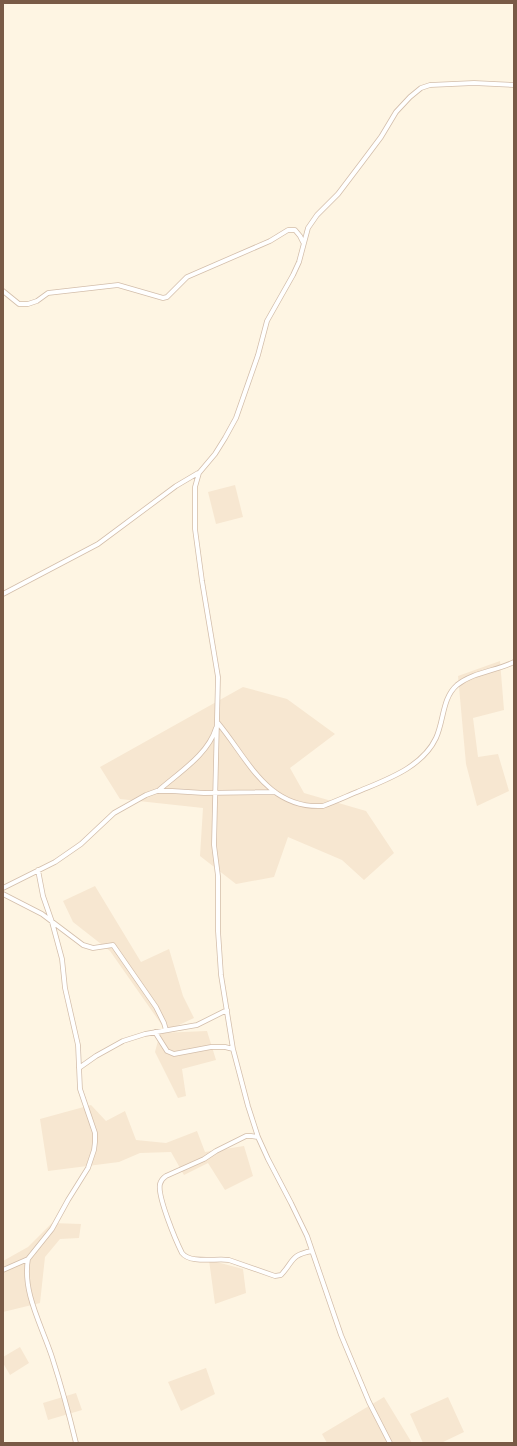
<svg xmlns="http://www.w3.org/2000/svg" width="517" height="1446" font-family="'Noto Sans',sans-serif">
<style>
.residential{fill:#f7e7d1}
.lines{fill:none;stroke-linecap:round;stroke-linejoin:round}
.minor-casing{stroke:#d3beab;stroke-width:5.5}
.minor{stroke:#fff;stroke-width:4}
</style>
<rect width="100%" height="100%" fill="#fef5e3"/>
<path class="residential" d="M235,485L243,517L216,524L208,492Z
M500,661L504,710L473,718L478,757L498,754L509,791L477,806L466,764L458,676Z
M243,687L287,699L335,734L290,768L304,793L366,811L394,853L364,880L342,860L288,837L274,877L236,884L200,856L203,808L120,799L100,767Z
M95,886L141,962L169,949L183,996L194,1018L166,1031L110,951L73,922L63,901Z
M207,1031L216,1060L182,1069L186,1096L178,1098L155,1052L160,1033Z
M91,1105L106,1121L125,1111L136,1140L166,1143L197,1131L205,1152L244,1146L253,1176L225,1190L208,1163L184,1175L171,1152L140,1153L119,1162L48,1171L40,1119Z
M52,1223L81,1224L79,1238L60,1239L45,1257L40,1303L3,1312V1261L28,1247Z
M209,1260L243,1269L246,1293L215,1304Z
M20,1347L29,1363L10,1375L3,1363V1357Z
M206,1368L215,1394L181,1411L168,1382Z
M76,1393L82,1410L48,1420L43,1403Z
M384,1397L412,1443H327L322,1434Z
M448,1397L464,1432L441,1443H423L410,1414Z"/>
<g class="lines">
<defs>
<path id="minor" d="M3,291L19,304H28L37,301L48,293L118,285L163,298L167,297L187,277L270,241L288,230H295L300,236L303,242
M3,594L98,544L176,486L198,473
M218,723C248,759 267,809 323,806C334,802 345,797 357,792C385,780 422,768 436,738C444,721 442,698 457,685C473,672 496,671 514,662
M158,791C178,773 208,755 216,728
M3,888L55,862L81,844L114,813L146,795L157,791H172L204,793L275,792
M3,894L42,914L83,945L93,948L113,945L156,1007L164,1023L166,1030
M155,1032L167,1051L174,1054L211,1047H225L233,1049
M79,1068L96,1056L123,1041L145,1034L197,1025L227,1010
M258,1137L251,1136H246L216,1151L204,1159L166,1176C163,1178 161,1180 160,1184C157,1196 176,1241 182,1253C190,1264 217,1258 229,1260L275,1276L281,1275C294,1261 290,1255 312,1251
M28,1259C22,1292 42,1326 52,1357C61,1385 69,1414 76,1443
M3,1270L28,1259L52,1229L68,1200L88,1168L94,1150L95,1142V1133L80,1089L78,1045L65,988L62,959L52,922L43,896L38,870
M390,1443L369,1402L341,1335L307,1236L291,1203L268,1159L258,1137L248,1106L233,1049L221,975L218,931V876L214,845L218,677L202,581L195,529V487L199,473L215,454L225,438L236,418L258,355L267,321L293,275L299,262L308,228L317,215L338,194L363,161L381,137L396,112L410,97L421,88L430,85L474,83L514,85"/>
</defs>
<use href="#minor" class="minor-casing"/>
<use href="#minor" class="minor"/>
</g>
<rect width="517" height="1446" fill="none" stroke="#795a46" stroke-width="8"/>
</svg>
